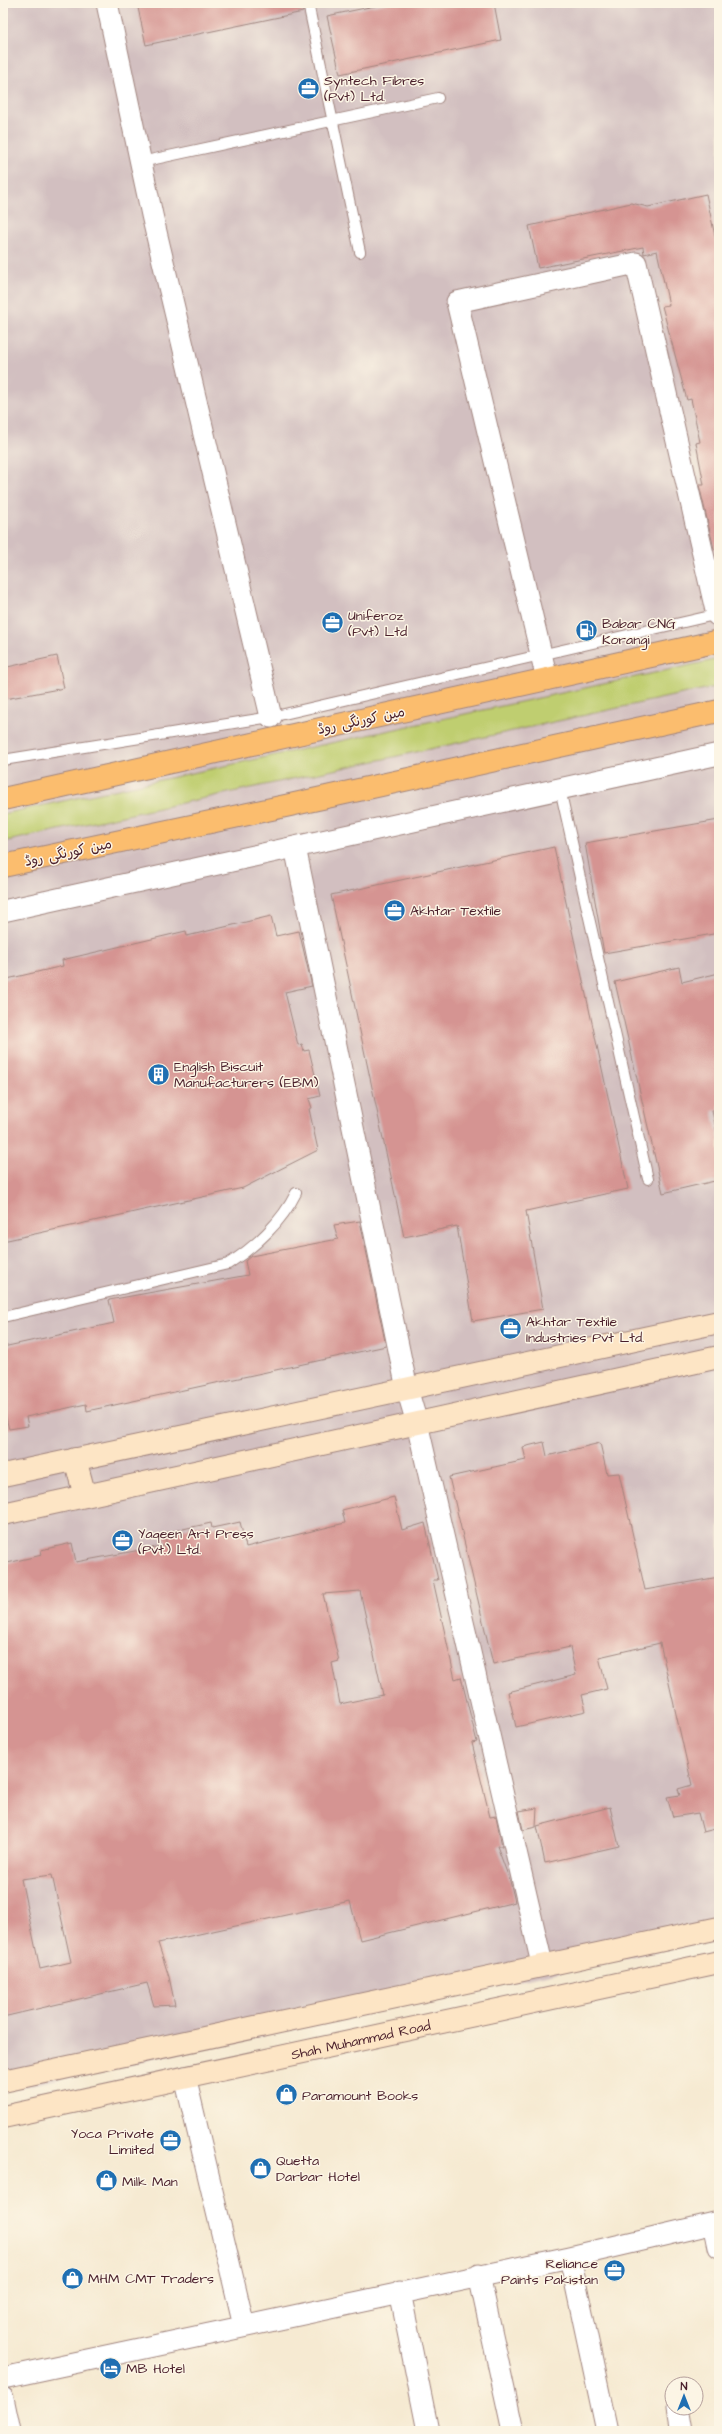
<svg xmlns="http://www.w3.org/2000/svg" width="722" height="2434" font-family="'Architects Daughter','Playpen Sans Arabic',sans-serif">
<style>
.industrial{fill:#d2bfc0}
.green{fill:#bfce70;stroke:#84764e}
.building{fill:#d59492;fill-rule:evenodd}
.lines{fill:none;stroke-linecap:round;stroke-linejoin:round}
.lane-casing{stroke:#a0847e;stroke-width:12}
.street-casing{stroke:#a0847e;stroke-width:23}
.secondary-casing{stroke:#a0847e;stroke-width:24}
.primary-casing{stroke:#a0847e;stroke-width:24}
.lane{stroke:#fff;stroke-width:10}
.street{stroke:#fff;stroke-width:21}
.secondary{stroke:#fde5c5;stroke-width:22}
.primary{stroke:#fbbd6e;stroke-width:22}
.labels{text-anchor:middle;stroke-width:3;stroke-linejoin:round;paint-order:stroke}
.poi-label{font-size:14px;fill:#4a1f2b;stroke:#fcf5e5;text-anchor:start}
.street-label{font-size:14px;fill:#4a1f2b;stroke:#fcf5e5}
</style>
<rect width="100%" height="100%" fill="#fcf5e5"/>
<filter id="ink" filterUnits="userSpaceOnUse"><feTurbulence type="fractalNoise" baseFrequency=".025" numOctaves="2"/><feDisplacementMap in="SourceGraphic" scale="8" xChannelSelector="R" yChannelSelector="G"/><feConvolveMatrix kernelMatrix="1 2 1 2 8 2 1 2 1" color-interpolation-filters="sRGB"/></filter>
<filter id="wash" filterUnits="userSpaceOnUse"><feTurbulence type="fractalNoise" baseFrequency=".012" numOctaves="4" result="noise"/><feDisplacementMap in="SourceGraphic" scale="16" xChannelSelector="R" yChannelSelector="G"/><feGaussianBlur stdDeviation="0.9" result="paint"/><feColorMatrix in="noise" values="0 0 0 0 0 0 0 0 0 0 0 0 0 0 0 0 0 1.4 0 .05"/><feComposite in="paint" operator="in"/></filter>
<g filter="url(#wash)">
<rect width="100%" height="100%" fill="#f6ead2"/>
<path class="industrial" d="M3,3H719V1938L3,2091Z"/>
<path class="green" d="M719,659V686L3,842V814Z"/>
<g id="blocks">
<path class="building" d="M137,3H302L303,12L146,45Z
M389,3H494L501,40L340,74L327,16Z
M706,194L719,255V549H714L699,485H704L696,443L700,442L691,399L687,400L662,306L669,305L657,251L644,254L643,247L538,268L529,226L631,203L648,207Z
M57,656L64,688L5,699L3,668Z
M719,820V933L604,953L585,843Z
M554,847L628,1189L526,1211L543,1309L473,1321L457,1226L404,1237L331,895Z
M271,916L276,936L299,931L312,986L285,992L298,1045L302,1044L304,1051L309,1050L320,1096L309,1099L312,1108L309,1109L318,1150L243,1188L3,1241V980L63,966L62,960L186,931L187,936Z
M679,967L682,982L719,973V1110L712,1111L719,1141V1180L663,1193L615,982Z
M360,1221L386,1346L87,1411L86,1404L26,1417L28,1426L9,1429L3,1407V1347L114,1323L109,1300L248,1275L245,1261L251,1256L338,1239L334,1225Z
M544,1442L547,1456L600,1443L607,1474L619,1473L645,1590L719,1577V1828L703,1832L698,1813L673,1817L667,1797L680,1795L678,1789L692,1785L660,1643L599,1657L607,1689L582,1695L586,1711L516,1727L508,1692L576,1675L570,1647L493,1664L449,1477L526,1460L523,1447Z
M394,1497L402,1530L425,1523L438,1580H433L455,1679L461,1677L477,1742L472,1743L490,1817L496,1816L502,1846H497L510,1881L515,1902L360,1940L350,1901L158,1943L169,1977L175,2005L154,2006L147,1983L3,2017V1564L42,1555L41,1550L72,1543L76,1562L167,1545L164,1533L211,1523L212,1528L240,1522L246,1547L345,1523L342,1510ZM360,1591L383,1695L340,1704L332,1663L339,1661L323,1594ZM52,1875L71,1962L40,1969L21,1879Z
M610,1807L619,1846L545,1863L537,1826Z
M537,1808L536,1827L523,1830L519,1811Z"/>
</g>
</g>
<g filter="url(#ink)">
<use href="#blocks" fill-opacity="0" stroke="#a0847e" stroke-width="1"/>
<g class="lines">
<defs>
<path id="lane" d="M308,3L360,252
M141,162L438,98
M3,760L271,717L719,614
M560,789L648,1179
M3,1317L228,1264C255,1247 282,1222 296,1193"/>
<path id="street" d="M107,3L152,215L271,717
M547,679L457,302L636,263L717,615
M295,847L407,1389L417,1423L542,1964
M3,911L719,754
M185,2077L244,2326
M714,2223L719,2247
M570,2257L607,2431
M479,2275L513,2431
M400,2292L428,2431
M3,2378L570,2257L719,2222
M3,2398L10,2431
M678,2408L682,2431"/>
<g id="secondary">
<path d="M75,1459L85,1496"/>
<path d="M3,1475L719,1322"/>
<path d="M3,1514L719,1357"/>
<path d="M3,2081L719,1928"/>
<path id="s1" d="M3,2117L719,1962"/>
</g>
<path id="primary" d="M3,799L719,641
M3,866L290,805L719,711"/>
</defs>
<use href="#lane" class="lane-casing"/>
<use href="#street" class="street-casing"/>
<use href="#secondary" class="secondary-casing"/>
<use href="#primary" class="primary-casing"/>
<use href="#lane" class="lane"/>
<use href="#street" class="street"/>
<use href="#secondary" class="secondary"/>
<use href="#primary" class="primary"/>
</g>
</g>
<defs>
<symbol id="office-disc" viewBox="-11 -11 22 22"><circle r="9.5" fill="#1f6fb2" stroke="#fcf5e5"/><path d="M-6-3h4V-5.5h4V-3h4V5H-6ZM-1-4.5V-3h2v-1.5ZM-6 0V1H6V0Z" fill="#fff"/></symbol>
<symbol id="fuel-disc" viewBox="-11 -11 22 22"><circle r="9.5" fill="#1f6fb2" stroke="#fcf5e5"/><path d="M-5.5-6h7V0h2V4h1.3V-2.5L3-4.5l.8-.8L6-3V5H2.5V1h-1V6h-7ZM-4.2-4.7v3.2H.2V-4.7Z" fill="#fff"/></symbol>
<symbol id="building-disc" viewBox="-11 -11 22 22"><circle r="9.5" fill="#1f6fb2" stroke="#fcf5e5"/><path d="M-4-6H4V6H1V3H-1V6H-4ZM-2.5-4.3h1.7v1.8h-1.7ZM.8-4.3h1.7v1.8H.8ZM-2.5-1h1.7V.8h-1.7ZM.8-1h1.7V.8H.8Z" fill="#fff"/></symbol>
<symbol id="shop-disc" viewBox="-11 -11 22 22"><circle r="9.5" fill="#1f6fb2" stroke="#fcf5e5"/><path d="M-5-2.5h2.3a2.7 3.5 0 0 1 5.4 0H5L5.5 6h-11ZM-1.5-2.5h3a1.5 2.3 0 0 0-3 0Z" fill="#fff"/></symbol>
<symbol id="hotel-disc" viewBox="-11 -11 22 22"><circle r="9.5" fill="#1f6fb2" stroke="#fcf5e5"/><path d="M-6-4.5h1.5V1H6V5H4.5V3h-9V5H-6ZM-4 0a1.8 1.8 0 1 1 3.6 0ZM.5 0V-2.5h3Q6-2.5 6 0Z" fill="#fff"/></symbol>
</defs>
<g fill-rule="evenodd">
<use href="#office-disc" x="296" y="76" width="25" height="25"/>
<use href="#office-disc" x="320" y="610" width="25" height="25"/>
<use href="#fuel-disc" x="574" y="618" width="25" height="25"/>
<use href="#office-disc" x="382" y="898" width="25" height="25"/>
<use href="#building-disc" x="146" y="1062" width="25" height="25"/>
<use href="#office-disc" x="498" y="1316" width="25" height="25"/>
<use href="#office-disc" x="110" y="1528" width="25" height="25"/>
<use href="#shop-disc" x="274" y="2082" width="25" height="25"/>
<use href="#office-disc" x="158" y="2128" width="25" height="25"/>
<use href="#shop-disc" x="248" y="2156" width="25" height="25"/>
<use href="#shop-disc" x="94" y="2168" width="25" height="25"/>
<use href="#office-disc" x="602" y="2258" width="25" height="25"/>
<use href="#shop-disc" x="60" y="2266" width="25" height="25"/>
<use href="#hotel-disc" x="98" y="2356" width="25" height="25"/>
</g>
<g class="labels">
<g class="poi-label">
<text x="324" y="85">Syntech Fibres<tspan x="324" dy="16">(Pvt) Ltd.</tspan></text>
<text x="348" y="620">Uniferoz<tspan x="348" dy="16">(Pvt) Ltd</tspan></text>
<text x="602" y="628">Babar CNG<tspan x="602" dy="16">Korangi</tspan></text>
<text x="410" y="915">Akhtar Textile</text>
<text x="174" y="1071">English Biscuit<tspan x="174" dy="16">Manufacturers (EBM)</tspan></text>
<text x="526" y="1326">Akhtar Textile<tspan x="526" dy="16">Industries Pvt Ltd.</tspan></text>
<text x="138" y="1538">Yaqeen Art Press<tspan x="138" dy="16">(Pvt.) Ltd.</tspan></text>
<text x="302" y="2100">Paramount Books</text>
<text x="154" y="2138" text-anchor="end">Yoca Private<tspan x="154" dy="16">Limited</tspan></text>
<text x="276" y="2165">Quetta<tspan x="276" dy="16">Darbar Hotel</tspan></text>
<text x="122" y="2186">Milk Man</text>
<text x="598" y="2268" text-anchor="end">Reliance<tspan x="598" dy="16">Paints Pakistan</tspan></text>
<text x="88" y="2283">MHM CMT Traders</text>
<text x="126" y="2373">MB Hotel</text>
</g>
<g class="street-label">
<text transform="translate(361 720) rotate(-12)" y="5">مین کورنگی روڈ</text>
<text transform="translate(68 852) rotate(-12)" y="5">مین کورنگی روڈ</text>
<text dy="5" stroke="none"><textPath href="#s1" startOffset="366">Shah Muhammad Road</textPath></text>
</g>
</g>
<rect width="722" height="2434" fill="none" stroke="#fcf5e5" stroke-width="16"/>
<g transform="translate(684 2396)"><circle r="19" fill="#fcf5e5" stroke="#b59f9b"/>
<path d="M0-3L7 15L0 10L-7 15Z" fill="#1f6fb2"/>
<text y="-6" font-size="11" font-weight="bold" text-anchor="middle" fill="#4a1f2b">N</text>
</g>
</svg>
